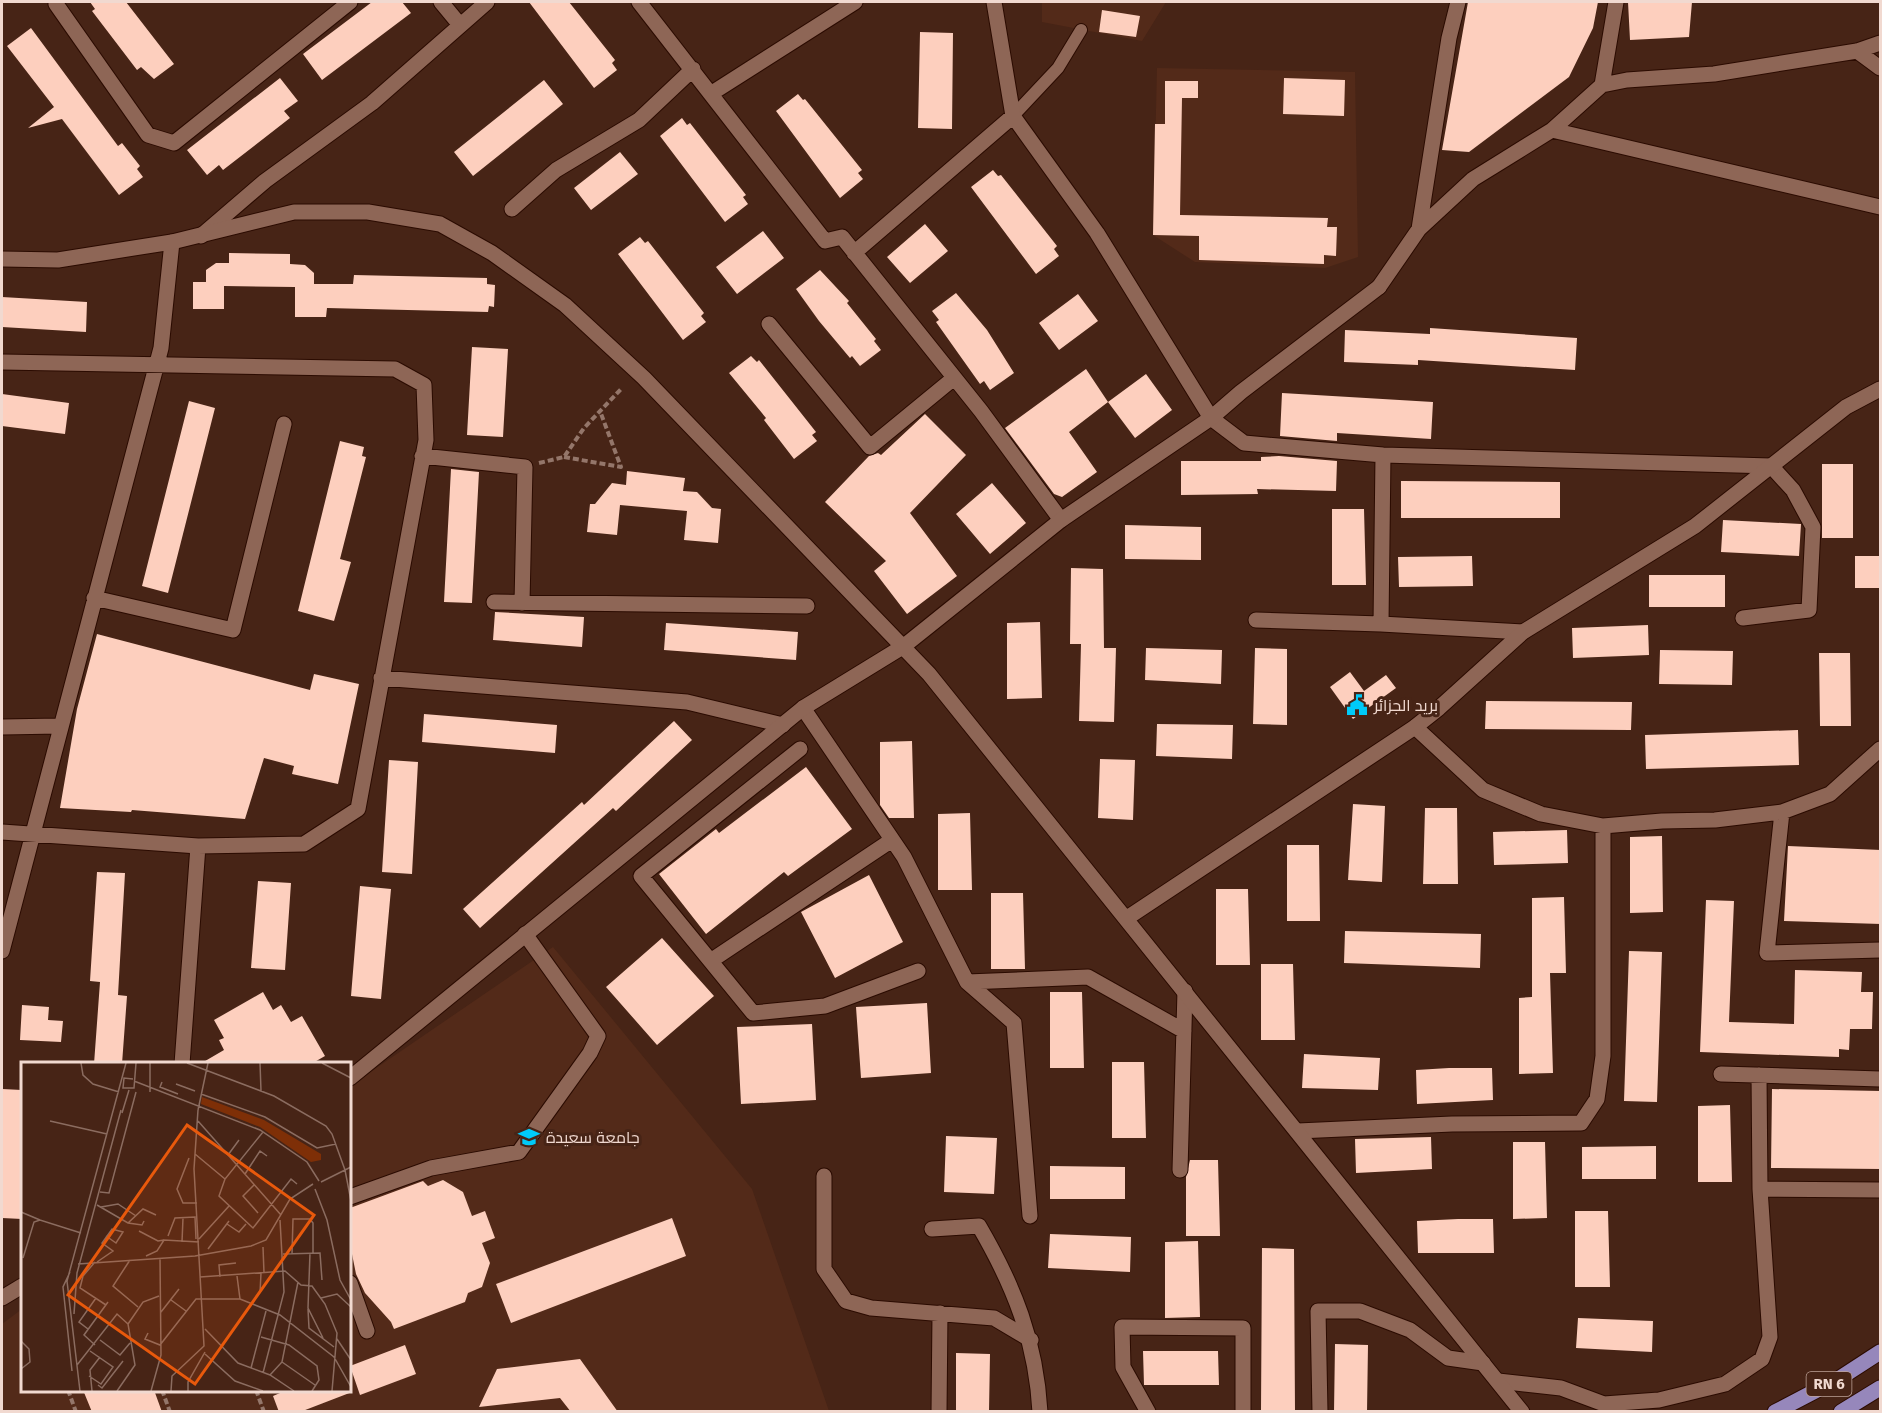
<svg xmlns="http://www.w3.org/2000/svg" width="1882" height="1413" font-family="'Fira Sans',Cairo,sans-serif">
<style>
.built{fill:#532a19}
.building{fill:#fdcfbe}
.lines{fill:none;stroke-linecap:round;stroke-linejoin:round}
.service-casing{stroke:#2b0b01;stroke-width:14}
.minor-casing{stroke:#2b0b01;stroke-width:17}
.tertiary-casing{stroke:#2b0b01;stroke-width:17}
.primary-casing{stroke:#2b0b01;stroke-width:17}
.path{stroke:#94766a;stroke-width:4;stroke-dasharray:6 3;stroke-linecap:butt}
.service{stroke:#8e6656;stroke-width:12}
.minor{stroke:#8e6656;stroke-width:15}
.tertiary{stroke:#8e6656;stroke-width:15}
.primary{stroke:#9687bb;stroke-width:15}
.labels{text-anchor:middle;stroke-width:6;stroke-linejoin:round;paint-order:stroke}
.shield{fill:#472416;stroke:#bea398;stroke-width:1.5}
.shield-label{font-size:15px;font-weight:bold;fill:#f1d9d0}
.poi-label{font-size:16px;fill:#f1d9d0;stroke:#472416;text-anchor:start}
.inset-road{fill:none;stroke:#8b6c60;stroke-width:1.5}
.view{fill:#e8590c;fill-opacity:0.15;stroke:#e8590c;stroke-width:3}
.inset-edge{fill:none;stroke:#f1d9d0;stroke-width:3}
</style>
<rect width="100%" height="100%" fill="#472416"/>
<path class="built" d="M1042,2H1166L1142,41L1042,22Z
M1157,68L1355,72L1358,257L1325,268L1195,262L1153,235Z
M553,947L752,1189L829,1411L2,1412V1324L22,1309V1390H350V1086Z"/>
<path class="building" d="M90,2H126L174,64L154,79L141,67L137,70L92,11L95,9Z
M372,2H402L411,13L322,80L303,54Z
M529,2H569L615,60L612,63L617,70L594,88Z
M1468,2H1598L1593,28L1569,77L1469,152L1442,150Z
M1628,2H1692L1689,37L1630,40Z
M1102,10L1140,16L1136,37L1099,32Z
M31,28L118,146L122,143L140,166L137,169L143,177L119,195L62,119L28,128L54,107L7,46Z
M920,32L953,33L952,129L918,128Z
M280,78L298,101L284,111L290,118L223,170L219,165L207,175L187,150Z
M1284,78L1345,80L1344,116L1283,114Z
M544,80L563,104L473,176L454,152Z
M1165,81H1198V98H1182L1180,215L1328,218L1327,227H1337L1336,256L1324,255V264L1199,260V236L1153,235L1155,124H1165Z
M798,94L803,100L805,99L862,170L858,173L863,179L840,198L776,111Z
M682,118L687,125L690,123L746,195L743,197L748,204L725,222L660,136Z
M620,152L638,174L591,210L574,188Z
M993,170L998,176L1001,175L1057,246L1054,249L1059,256L1036,274L971,187Z
M925,224L948,251L910,283L887,257Z
M763,231L784,258L737,294L716,267Z
M640,237L645,243L648,241L704,313L701,316L706,322L683,340L618,254Z
M229,253L290,254V264L305,265L314,273V284H353L354,275L487,278V284L495,285L494,307L489,306L488,312L327,308L326,317H295V287L224,286V309H193V282H206V270L216,263H229Z
M820,270L849,301L847,303L876,339L874,341L881,350L860,366L852,356L850,358L819,321L796,289Z
M956,293L987,330L1014,373L990,390L984,381L980,384L936,322L939,320L932,311Z
M1078,294L1098,321L1059,350L1039,323Z
M2,297L87,302L86,332L2,327Z
M1430,328L1577,338L1575,370L1418,360V365L1344,362L1345,330L1430,334Z
M472,347L508,349L503,437L467,435Z
M751,356L757,362L759,360L816,432L812,435L817,441L794,459L764,420L766,418L729,373Z
M1086,369L1108,402L1069,432L1097,472L1062,497L1054,494L1005,428Z
M1146,374L1172,410L1135,438L1108,402Z
M1282,393L1433,402L1431,439L1337,433V441L1280,436Z
M2,394L69,403L65,434L2,426Z
M189,401L215,408L168,593L142,586Z
M925,414L966,455L910,513L957,576L907,614L874,571L886,561L825,502L869,456L878,453L881,455Z
M340,441L364,447L362,456L366,457L340,559L351,562L334,621L298,611Z
M1279,456L1337,461L1336,491L1257,489L1258,494L1181,495V461H1261V457Z
M1822,464H1853V538H1822Z
M451,469L479,472L472,603L444,602Z
M627,471L685,478L683,491L697,492L712,508L721,509L718,543L684,540L687,511L620,505L617,535L587,532L590,504H595L612,483L626,485Z
M1401,481L1560,482V518H1401Z
M992,483L1026,523L990,554L956,514Z
M1332,509H1364L1366,585H1332Z
M1723,520L1801,524L1799,556L1721,552Z
M1125,525L1201,527V560L1125,559Z
M1472,556L1473,586L1399,587L1398,557Z
M1855,556H1881V588H1855Z
M1071,568L1103,569L1104,648H1116L1114,722L1079,721L1081,644H1070Z
M1649,575H1725V607H1649Z
M495,612L584,617L582,647L493,640Z
M1040,622L1042,698L1007,699V623Z
M666,623L798,632L796,660L664,650Z
M1648,625L1649,655L1573,658L1572,628Z
M97,634L310,690L314,674L359,684L338,784L292,774L294,766L264,758L245,819L132,810L131,812L60,808L77,709Z
M1146,648L1222,650L1221,684L1145,680Z
M1255,648L1287,649V725L1253,724Z
M1660,650L1733,651L1732,685L1659,684Z
M1819,653H1850L1851,726H1820Z
M1350,672L1364,691L1386,675L1396,688L1353,719L1330,687Z
M1486,701L1632,702L1631,730L1485,729Z
M424,714L557,725L555,753L422,742Z
M674,721L692,740L616,811L613,808L480,928L463,909L582,802L584,805Z
M1157,724L1233,725L1232,759L1156,756Z
M1798,730L1799,765L1646,769L1645,735Z
M912,741L914,818H889L880,805V742Z
M1100,759L1135,760L1133,820L1098,818Z
M389,760L418,762L412,874L382,872Z
M806,767L852,829L788,876L784,872L706,934L659,874L716,829L719,833Z
M1353,804L1385,806L1382,882L1348,880Z
M1425,808H1457L1458,884H1423Z
M970,813L972,890H938V814Z
M1567,830L1568,863L1494,865L1493,832Z
M1662,836L1663,912L1630,913V837Z
M1287,845H1319L1320,921H1287Z
M1788,846L1881,850V924L1784,921Z
M97,872L125,873L118,995L127,996L122,1064H94L100,982L90,981Z
M869,875L903,942L835,978L801,912Z
M258,881L291,883L285,970L251,968Z
M360,886L391,889L381,999L351,996Z
M1216,889H1248L1250,965H1216Z
M991,893H1023L1025,969H991Z
M1564,897L1566,973H1550L1553,1073L1519,1074V998L1532,997V898Z
M1706,900L1734,901L1729,1022L1794,1024L1795,970L1862,972L1861,992H1873L1872,1029H1850L1849,1050L1839,1049V1057L1700,1052Z
M1345,931L1481,934L1480,968L1344,963Z
M662,938L714,996L657,1045L606,987Z
M1629,951L1662,952L1657,1102L1624,1101Z
M1261,964H1293L1295,1040H1261Z
M263,992L273,1010L281,1005L291,1022L302,1016L325,1056L311,1064H200L224,1050L219,1040L224,1038L214,1020Z
M1050,992H1082L1084,1068H1050Z
M927,1003L931,1073L861,1078L856,1007Z
M22,1005L49,1007L48,1020L63,1021L61,1042L20,1040Z
M812,1024L816,1100L741,1104L737,1027Z
M1304,1054L1380,1058L1378,1090L1302,1088Z
M1112,1062H1144L1146,1138H1112Z
M1449,1068H1492L1493,1100L1417,1104L1416,1070Z
M2,1089L22,1090V1219L2,1218Z
M1772,1089L1881,1091V1169L1771,1168Z
M1730,1105L1732,1182H1698V1106Z
M946,1136L997,1138L994,1194L944,1192Z
M1431,1137L1432,1169L1356,1173L1355,1139Z
M1513,1142H1545L1547,1218L1513,1219Z
M1656,1146V1179H1582V1147Z
M1190,1160H1218L1220,1236H1186V1177Z
M1050,1166L1125,1167V1199H1050Z
M443,1180L463,1192L472,1216L485,1211L495,1238L482,1243L490,1263L482,1287L468,1293L465,1302L394,1329L391,1322L365,1293L356,1274L352,1254L350,1208L423,1181L428,1186Z
M1575,1211H1608L1610,1287H1575Z
M672,1218L686,1256L511,1323L496,1284Z
M1458,1219H1493L1494,1253H1418L1417,1221Z
M1050,1234L1131,1237L1130,1272L1048,1268Z
M1198,1241L1200,1317L1165,1318V1242Z
M1262,1248L1294,1249L1295,1412H1261Z
M1578,1318L1653,1321L1652,1352L1576,1348Z
M1335,1344L1368,1345L1367,1412H1334Z
M405,1345L416,1374L360,1395L350,1366Z
M1143,1351H1218L1219,1385H1144Z
M956,1353L990,1354L989,1412H956Z
M580,1359L618,1412H571L560,1398L479,1407L497,1369Z
M83,1390H154L162,1412H92Z
M287,1390H352V1392L300,1412H279L273,1396Z"/>
<g class="lines">
<defs>
<path id="service" d="M1013,116L1058,68L1081,30"/>
<path id="minor" d="M57,2L56,4L148,135L174,143L350,2
M441,2L460,25
M639,2L825,241L842,237L981,411L1061,520
M994,2L1013,116L1097,233L1211,418L1244,443L1383,455L1771,466L1793,490L1813,527L1809,610L1743,618
M1857,51L1880,68
M1602,85L1616,2
M712,93L855,2
M1552,130L1602,85L1627,80L1714,74L1857,51L1880,43
M512,209L556,170L639,120L693,69
M1419,229L1449,38L1458,2
M201,236L265,181L372,103L487,2
M854,253L1013,116
M1379,287L1419,229L1473,179L1552,130L1880,207
M769,324L870,447L954,378
M2,362L395,369L424,385L426,440L358,809L304,844L198,846L2,832
M422,456L525,467L522,603
M94,598L233,630L284,424
M494,602L807,606
M1256,620L1381,624L1523,632
M1381,624L1383,455
M381,678L687,702L783,725
M803,708L904,857L967,982L1088,977L1184,1031
M2,727L59,726
M1415,727L1483,790L1541,814L1603,826L1662,821L1715,820L1782,812L1830,794L1880,749
M800,749L641,876L753,1013L825,1006L918,971
M1782,812L1767,953L1880,950
M2,951L161,348L172,242
M712,960L892,840
M967,982L1014,1023L1030,1216
M182,1064L198,846
M1721,1074L1880,1079
M1298,1131L1452,1124L1581,1123L1597,1099L1603,1056V826
M1180,1170L1185,991
M824,1176V1269L846,1301L871,1308L994,1318L1031,1340
M1760,1189L1880,1190
M350,1197L431,1168L519,1152L590,1053L598,1036L525,934
M932,1229L979,1226C1014,1286 1036,1341 1040,1412
M350,1283L367,1331
M1498,1381L1561,1388L1604,1404L1659,1400L1725,1384L1762,1359L1770,1337L1760,1189L1759,1075
M939,1412L940,1313
M1148,1412L1123,1367L1122,1327L1243,1328V1412
M1320,1412L1318,1311H1360L1410,1330L1448,1358L1483,1363"/>
<path id="tertiary" d="M2,259L58,260L172,242L294,212H368L440,224L492,253L565,305L644,378L929,674L1522,1412
M1127,918L1415,727L1439,708L1523,632L1695,526L1846,407L1880,389
M350,1078L803,708L904,646L1061,520L1211,418L1241,392L1379,287
M2,1298L22,1286"/>
<path id="primary" d="M1775,1412L1840,1378L1880,1352
M1841,1412L1880,1388"/>
</defs>
<use href="#service" class="service-casing"/>
<use href="#minor" class="minor-casing"/>
<use href="#tertiary" class="tertiary-casing"/>
<use href="#primary" class="primary-casing"/>
<path class="path" d="M564,457L621,467L600,411
M539,463L564,457L584,428L622,388
M68,1390L76,1412
M162,1390L170,1412
M256,1390L264,1412"/>
<use href="#service" class="service"/>
<use href="#minor" class="minor"/>
<use href="#tertiary" class="tertiary"/>
<use href="#primary" class="primary"/>
</g>
<defs>
<symbol id="civic-bare" viewBox="-9 -9 18 18"><path d="M-.6-6.5H3V-4.5H.6V-3L4-1V1h2V6H-6V1h2V-1L-.6-3ZM-1.2 2.5V6h2.4V2.5Z" fill="#00cbf9" stroke="#472416" stroke-width="2.5" paint-order="stroke"/></symbol>
<symbol id="university-bare" viewBox="-9 -9 18 18"><path d="M0-5L7-2L0 1L-7-2ZM-4 1L0 2.5L4 1V4Q0 6-4 4Z" fill="#00cbf9" stroke="#472416" stroke-width="2.5" paint-order="stroke"/></symbol>
</defs>
<g fill-rule="evenodd">
<use href="#civic-bare" x="1342" y="690" width="30" height="30"/>
<use href="#university-bare" x="514" y="1122" width="30" height="30"/>
</g>
<g class="labels">
<rect class="shield" x="1806.5" y="1372" width="45" height="24" rx="4.5"/>
<g class="shield-label">
<text x="1829" y="1389">RN 6</text>
</g>
<g class="poi-label">
<text x="1374" y="711">بريد الجزائر</text>
<text x="546" y="1143">جامعة سعيدة</text>
</g>
</g>
<g transform="translate(21 1062)">
<rect width="330" height="330" fill="#472416"/>
<path d="M181,35L243,58L300,92V98L290,100L239,65L180,42Z" fill="#7e2f07"/>
<path class="inset-road" d="M60,1L62,13L72,22L98,30M166,1L253,34L305,64L311,72L324,108L330,139M239,1L240,29M301,1L330,16M112,17L103,16L102,26H113L115,1M113,19L239,68L286,100L298,119M141,20L139,25L157,32M155,22L174,29M129,30V1M180,32L244,55L296,86L315,82M177,48L187,1M101,51L108,28M29,59L86,72M177,59L260,153M242,70L204,117L198,134L232,166L270,117L276,122M174,92L204,117M207,93L218,78M168,96L156,127L162,141H176M224,112L239,89L246,94M300,120L330,105M233,123L222,134L237,151M294,127L306,158L319,218L330,238M79,130L88,131L115,30M76,143L107,161L121,163L123,159M80,145L97,142L115,154M0,150L19,158M107,161L122,147L135,153M206,162L218,170L225,162M118,169L137,179L143,178M147,174L154,156L174,155L175,177M178,177L208,144M161,180L162,156M242,185L243,211M187,187L208,159M289,191L287,246L302,276M262,192L299,191L301,218M271,192L272,157H289L292,161V191M125,194L136,189L143,178L178,180M2,196L13,160L19,158L60,171M109,198L92,224L117,245M74,200L62,214L59,226L85,243M76,200L92,189L81,181L91,167L102,170L95,181L85,174M57,202L174,194L230,184L245,178L269,137L292,122M49,210L42,225L51,309M216,214L219,237M179,215L264,209L280,223L291,224L304,242L316,271L311,329M199,215L198,203L215,201M239,231L240,211M300,236L316,232L330,245M150,238L165,249M287,247L288,266L313,285M140,250L158,227M53,252L56,211L100,48M67,267L58,260L75,236M184,267L217,301L249,313L273,329M127,271L124,277L139,283L175,237H219L259,253L313,295L330,325M240,275L268,283L296,304L298,318L291,329M316,277L330,298M79,278L99,293L109,281M0,279L8,287L9,300L0,307M74,283L63,273L87,240M184,292L214,319L242,329M261,300L294,323M56,303L96,252L107,262M230,306L245,249M242,311L263,230L259,158M249,313L261,300L277,220M68,314L80,322L92,305L69,289M77,323L81,326L102,299M59,329L46,219L105,1M71,329L69,308L79,295M96,329L114,303L107,262L122,240L138,234M130,329L140,293L139,196M150,329L151,314L183,284L173,107L177,48M167,329V320L184,290"/>
<path class="view" d="M166,63L293,153L174,322L47,233Z"/>
<rect width="330" height="330" class="inset-edge"/>
</g>
<rect width="1882" height="1413" fill="none" stroke="#f1d9d0" stroke-width="6"/>
</svg>
